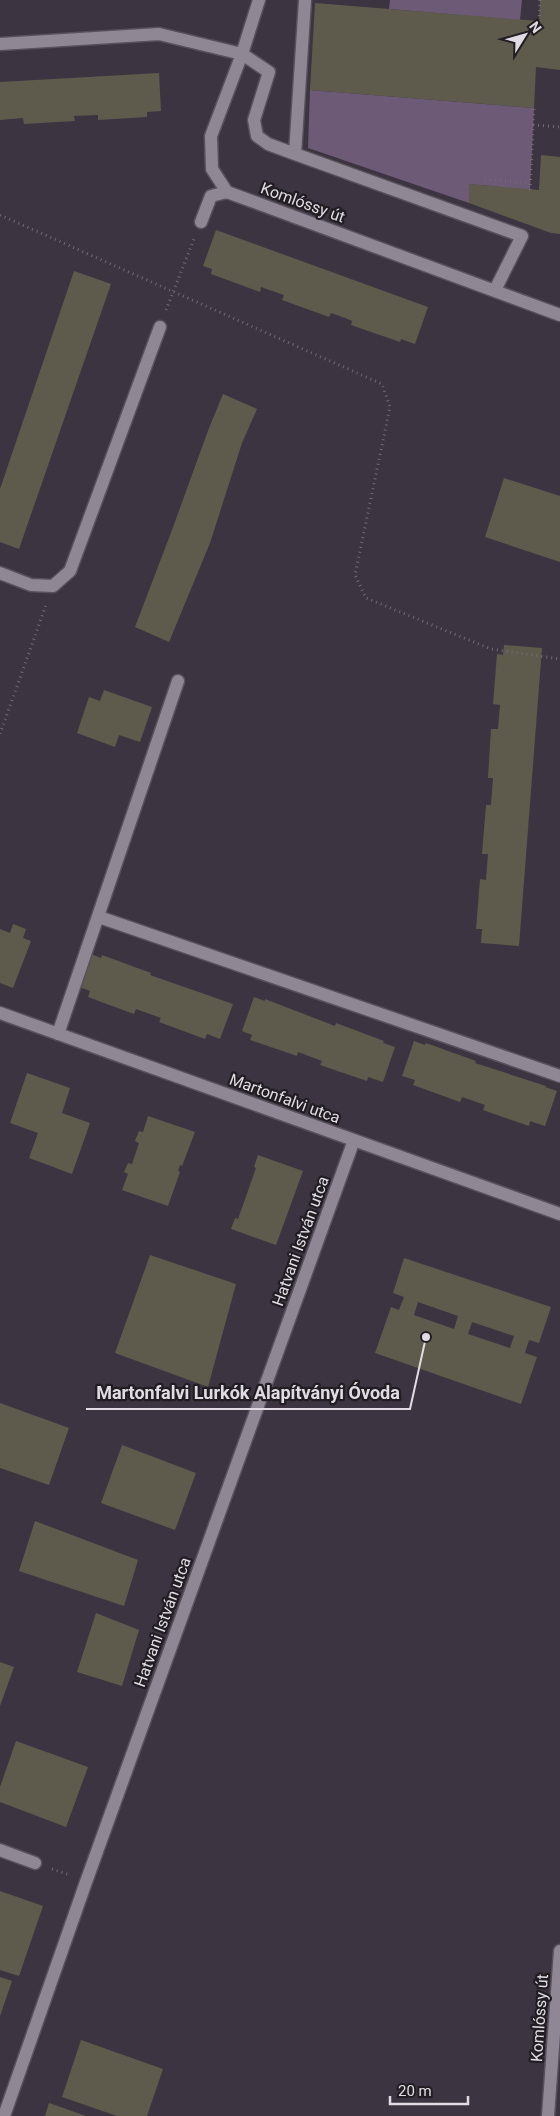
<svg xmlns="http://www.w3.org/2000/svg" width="560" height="2116" font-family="Roboto,sans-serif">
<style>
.green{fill:#6c5a76}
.building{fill:#5f5b4c;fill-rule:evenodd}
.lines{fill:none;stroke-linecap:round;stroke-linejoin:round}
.minor-casing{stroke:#58515c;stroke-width:15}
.path{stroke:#716a75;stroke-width:3;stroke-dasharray:1 4;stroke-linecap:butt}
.minor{stroke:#908795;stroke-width:12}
.labels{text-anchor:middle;stroke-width:4.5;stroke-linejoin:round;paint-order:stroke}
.street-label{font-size:16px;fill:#e1dce4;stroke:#211d23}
.leader{fill:none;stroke:#e1dce4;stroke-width:2}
.callout-dot{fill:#e1dce4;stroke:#211d23;stroke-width:2}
.callout-label{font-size:18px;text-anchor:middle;font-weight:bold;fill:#e1dce4;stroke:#211d23;stroke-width:4.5;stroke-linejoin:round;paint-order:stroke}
</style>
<rect width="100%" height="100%" fill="#3c3440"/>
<path class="green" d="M390,0H522L520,20L389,9Z
M310,90L534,108L530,190L469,184V203L308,148Z"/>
<path class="building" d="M540,0H560V70L536,67L534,108L310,90L315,3L539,21Z
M159,73L161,111L147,112V117L98,120V115L74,116L75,121L24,124L23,118L0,120V82Z
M541,155L560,157V234L551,233L469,203V184L539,190Z
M216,230L428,307L415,344L401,339L400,342L351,325L352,321L345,318L331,313L329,317L282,300L284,295L261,287L260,292L211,274L212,269L203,266Z
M74,271L111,284L19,549L0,542V489Z
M223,394L257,409L242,443L210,543L169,642L135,627L172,530L209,428Z
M504,478L560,496V562L485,537Z
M504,645L542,648L519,946L481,943L482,929H476L480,879L486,880L488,854H482L486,805H491L493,778H488L491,729H498L500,705L493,704L497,654L503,655Z
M104,690L152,707L140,742L119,735L115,747L77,733L89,697L100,701Z
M13,924L26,929L23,938L31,941L13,988L0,983V929L10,933Z
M91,954L101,958L102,955L151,973L150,975L233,1004L220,1039L207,1034L205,1039L159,1022L161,1018L136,1009L134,1014L88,997L90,991L79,987Z
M254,997L265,1001V999L335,1026L336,1023L384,1041L383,1043L395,1047L383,1082L368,1077L367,1081L320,1065L322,1061L298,1052L297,1056L250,1040L252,1035L242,1031Z
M414,1041L425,1045L426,1043L476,1061L475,1063L546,1086L545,1087L557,1091L545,1126L530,1121L529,1126L483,1110L485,1105L462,1097L460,1102L413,1085L415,1080L402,1076Z
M27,1073L70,1088L62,1113L90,1123L72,1174L29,1158L38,1133L10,1123Z
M148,1116L195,1132L182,1166L180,1165L178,1171L180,1172L168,1206L122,1190L128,1174L124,1172L128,1163L132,1164L139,1143L135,1141L139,1131L143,1132Z
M258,1155L303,1171L276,1245L231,1229L235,1218L238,1219L256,1168L254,1167Z
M150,1255L236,1284L208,1387L115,1353Z
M404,1258L551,1307L539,1343L529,1340L525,1353L537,1357L521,1404L375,1353L391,1307L399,1310L404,1297L393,1293ZM418,1302L458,1316L454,1329L414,1315ZM472,1322L514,1336L510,1348L468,1334Z
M0,1403L69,1428L49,1485L0,1468Z
M122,1445L196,1473L175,1530L101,1503Z
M35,1521L138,1560L124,1606L19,1571Z
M96,1613L139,1630L122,1686L77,1672Z
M0,1662L14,1667L0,1706Z
M16,1741L88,1767L66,1827L0,1802V1787Z
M0,1891L43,1906L19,1976L0,1970Z
M0,1977L12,1981L0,2016Z
M81,2040L163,2069L147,2116H117L62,2097Z
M49,2103L86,2116H45Z"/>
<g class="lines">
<defs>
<path id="minor" d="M259,0L242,54L211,136L212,169L227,192L560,315
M305,0L295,154L522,236L495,290
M0,44L159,34L242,54L269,72L254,120L257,136L268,144L295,154
M201,222L211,196L227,192
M0,573L31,585L53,586L70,571L160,327
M99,917L560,1076
M0,1013L560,1214
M58,1034L178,681
M0,1850L35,1863
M4,2116L86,1882L354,1140
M548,2116L560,1951"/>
</defs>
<use href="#minor" class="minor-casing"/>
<path class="path" d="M539,21L540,0
M533,125L560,127
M485,179L530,183
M530,190L534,108
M0,215L382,384L390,407L355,575L366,598L491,649L560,659
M166,310L194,239
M0,734L46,605
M52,1869L70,1875"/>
<use href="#minor" class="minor"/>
</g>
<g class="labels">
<g class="street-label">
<text transform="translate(303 202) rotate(20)" y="6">Komlóssy út</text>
<text transform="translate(285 1098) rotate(20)" y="6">Martonfalvi utca</text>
<text transform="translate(300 1241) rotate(-70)" y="6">Hatvani István utca</text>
<text transform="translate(162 1622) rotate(-70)" y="6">Hatvani István utca</text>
<text transform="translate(539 2018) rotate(-86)" y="6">Komlóssy út</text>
</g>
</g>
<path class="leader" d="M426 1337L410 1409H86"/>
<circle class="callout-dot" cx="426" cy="1337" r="5"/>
<g class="callout-label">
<text x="248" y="1399">Martonfalvi Lurkók Alapítványi Óvoda</text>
</g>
<g transform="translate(525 35) rotate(53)" stroke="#211d23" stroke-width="4" paint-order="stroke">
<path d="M0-4L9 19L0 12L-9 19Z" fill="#e1dce4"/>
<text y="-8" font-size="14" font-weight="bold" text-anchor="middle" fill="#e1dce4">N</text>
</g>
<path d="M390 2096v8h78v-8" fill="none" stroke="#e1dce4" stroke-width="2.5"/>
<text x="398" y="2096" font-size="15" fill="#e1dce4" stroke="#211d23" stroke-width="4" paint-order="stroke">20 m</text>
</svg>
